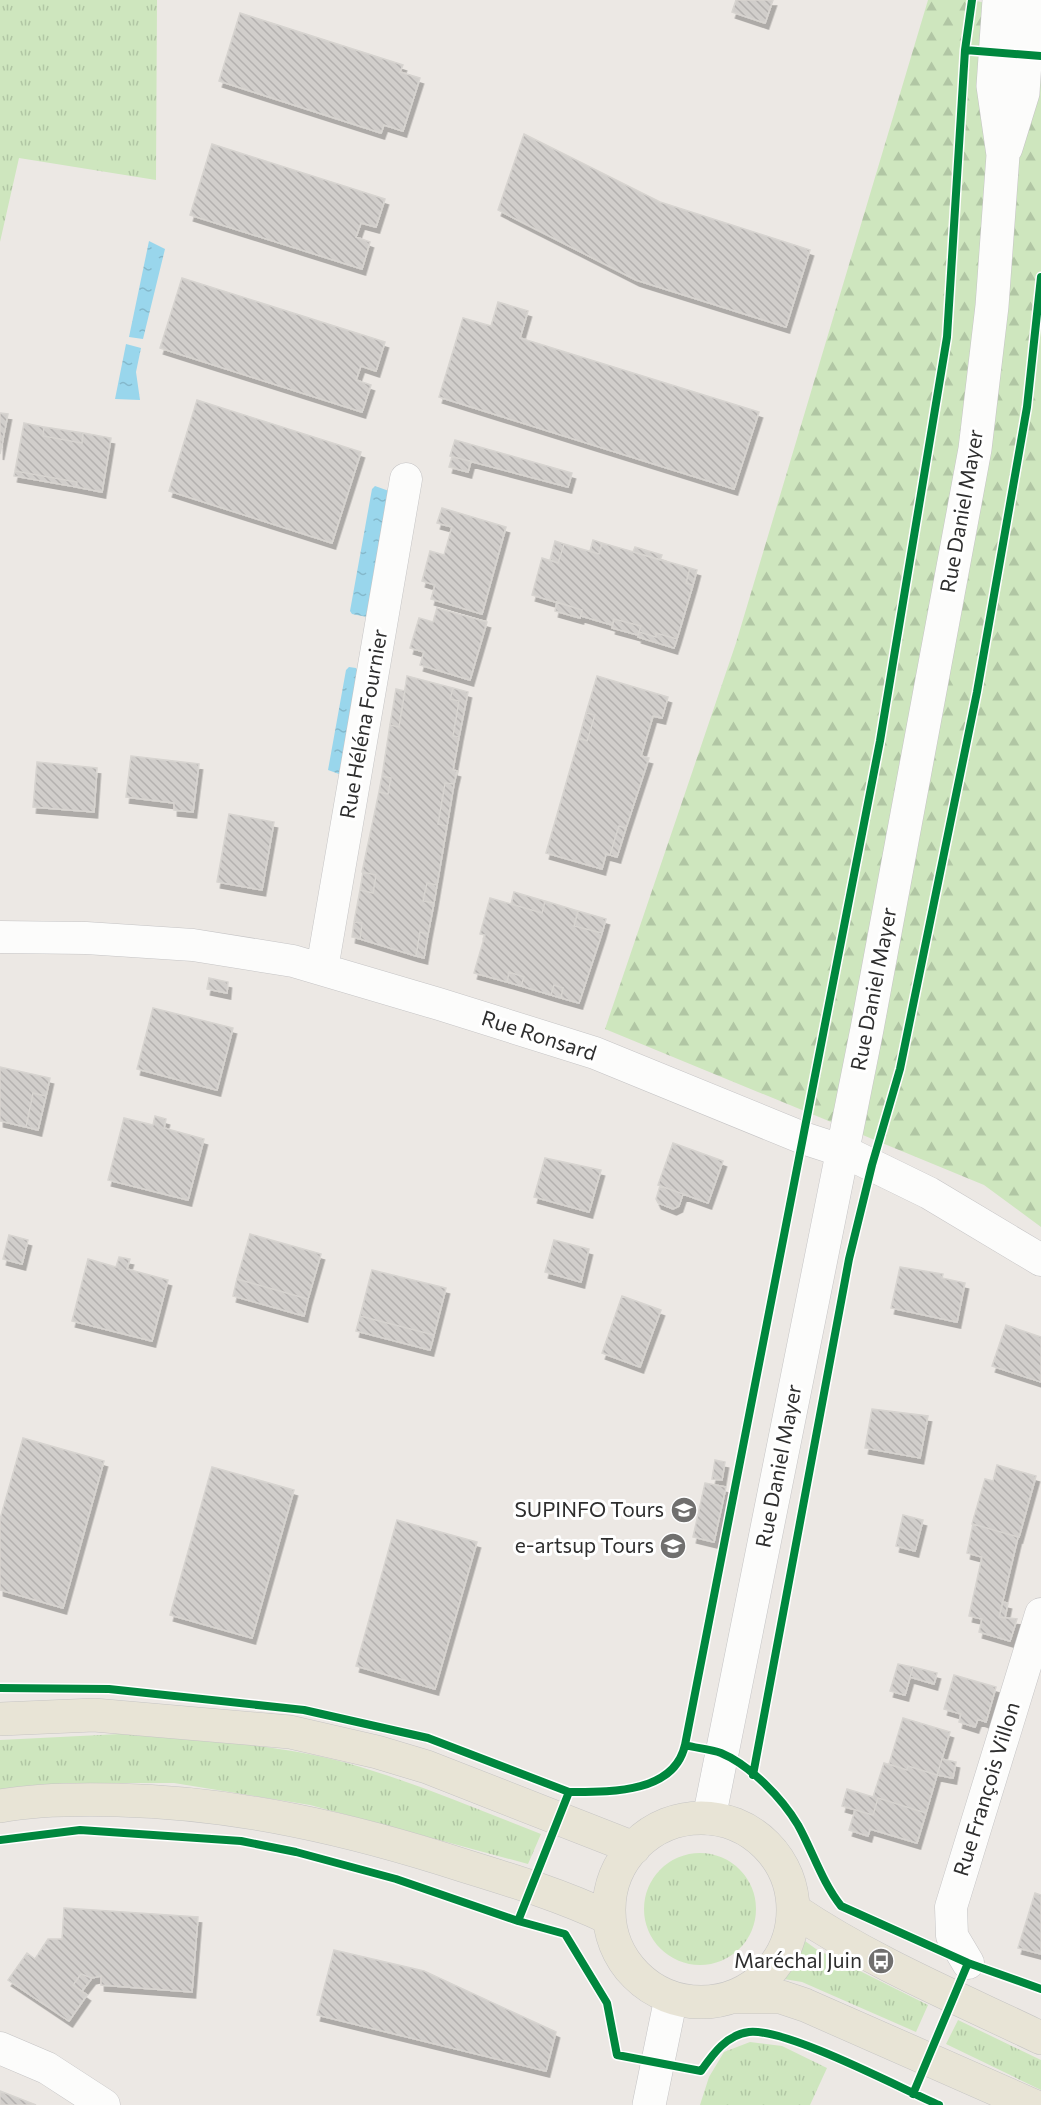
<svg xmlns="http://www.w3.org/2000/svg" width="1041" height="2105" font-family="Commissioner,sans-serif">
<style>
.grass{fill:url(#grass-tufts)}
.forest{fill:url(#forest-firs)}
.water{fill:url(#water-ripples)}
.building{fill:url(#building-back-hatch);stroke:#d7d4d0;stroke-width:1.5;filter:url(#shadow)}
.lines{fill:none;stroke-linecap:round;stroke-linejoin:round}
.street-casing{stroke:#c5c4c5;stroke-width:33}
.secondary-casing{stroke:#c5c4c5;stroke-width:34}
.primary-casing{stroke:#c6c5c4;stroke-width:34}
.street{stroke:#fcfcfb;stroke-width:32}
.secondary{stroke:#fcfcfb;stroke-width:33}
.primary{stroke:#e8e4d6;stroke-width:33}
.cycleway-casing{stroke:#fff;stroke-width:11}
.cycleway{stroke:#00873e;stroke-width:8}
.labels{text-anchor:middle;stroke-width:6;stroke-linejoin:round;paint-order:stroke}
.street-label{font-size:21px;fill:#2e2e2e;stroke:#fff}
.poi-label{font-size:21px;fill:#2e2e2e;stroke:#fff;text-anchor:end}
</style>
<defs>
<pattern id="grass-tufts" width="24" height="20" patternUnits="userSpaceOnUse" patternTransform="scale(1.5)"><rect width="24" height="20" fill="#cee6be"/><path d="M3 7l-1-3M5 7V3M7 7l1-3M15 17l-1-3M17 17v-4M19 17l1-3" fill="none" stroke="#b1c6a4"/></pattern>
<pattern id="forest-firs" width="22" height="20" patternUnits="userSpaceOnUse" patternTransform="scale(1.5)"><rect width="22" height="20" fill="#cee6be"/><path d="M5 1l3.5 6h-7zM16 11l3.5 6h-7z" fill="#b1c6a4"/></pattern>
<pattern id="water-ripples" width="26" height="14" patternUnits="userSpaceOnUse" patternTransform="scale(1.5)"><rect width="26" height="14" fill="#99d6ec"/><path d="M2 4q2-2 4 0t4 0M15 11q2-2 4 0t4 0" fill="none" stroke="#84b8cb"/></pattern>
<pattern id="building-back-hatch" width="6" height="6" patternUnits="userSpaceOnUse" patternTransform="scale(1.5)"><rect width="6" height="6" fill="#d1cecb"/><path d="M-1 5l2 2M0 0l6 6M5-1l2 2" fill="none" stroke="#b4b1af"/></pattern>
<filter id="shadow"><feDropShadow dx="3.5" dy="6" stdDeviation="0" flood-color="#0004"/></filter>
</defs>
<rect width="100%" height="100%" fill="#ece8e4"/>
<path class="grass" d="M0,0H157L156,180L19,158L0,242Z
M120,1734C196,1740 273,1743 347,1763C414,1782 477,1809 541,1834L528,1864L310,1805L174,1783H67L0,1790V1740Z
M644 1909a56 56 0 1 1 112 0a56 56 0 1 1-112 0Z
M805,1941L816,1949L928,2005L916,2032L802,1982L784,1979L797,1961Z
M958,2020L1041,2060V2090L946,2044Z
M750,2042L782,2046L827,2068L810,2105H700L709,2077L724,2052Z"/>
<path class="forest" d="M928,0H972L1041,15V1227L984,1185L605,1029L736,643Z"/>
<path class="water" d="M149,241L165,249L143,339L129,337Z
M126,344L141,348L136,372L140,400L115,399Z
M375,486L389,491L367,617L352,614L350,611L372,489Z
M349,667L356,668L358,672L339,774L328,770L346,670Z"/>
<path class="building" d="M736,0H773L765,23L732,12Z
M240,13L403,65L400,72L420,78L403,131L384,125L381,133L219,81Z
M524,134L660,202L810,250L786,327L636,280L498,210Z
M212,144L385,199L376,227L361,223L356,237L370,242L362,269L190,215Z
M182,278L385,342L376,371L361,366L356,380L371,385L362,412L160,348Z
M498,302L528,311L520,338L759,412L734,489L439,397L463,318L491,326Z
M197,400L361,452L332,543L169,491Z
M0,413L8,414L0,454Z
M24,423L44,427L43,436L82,443L83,433L111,438L102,492L76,487L77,482L15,471Z
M44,427L83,433L82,443L43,436Z
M455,440L572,473L568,487L450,456Z
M452,457L471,461L468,472L449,467Z
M15,471L77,482L76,487L14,476Z
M442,508L506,527L482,614L431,599L435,585L422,581L430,551L444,555L452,527L437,523Z
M593,540L602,543L599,554L590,551Z
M555,541L564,544L558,563L550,560Z
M602,543L690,568L686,583L693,585L677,639L656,633V637L639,632L641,626L614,619L612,625L581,616L582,610L532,595L542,558L558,563L564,544L599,554Z
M635,547L662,555L660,560L633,552Z
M690,568L697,570L693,585L686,583Z
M557,602L582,610L580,618L555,611Z
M437,608L487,622L470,680L420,665L424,652L410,648L419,618L433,622Z
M614,619L641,626L638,635L612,628Z
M639,632L656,637V633L677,639L674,648L638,637Z
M407,676L453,688L450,699L459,701L453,736L459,737L453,770L457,771L454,784L445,783L438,824L447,826L437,885L427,883L423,901L434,903L428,934L420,932L416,956L360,939L362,923L354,922L360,890L373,893L376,875L362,872L379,792L388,794L391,778L382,776L390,725L399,727Z
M597,676L668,697L662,718L653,716L641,756L649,758L626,828L619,826L610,855L606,854L602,869L546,853L579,738L587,741L595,715L586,713Z
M453,688L468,692L459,737L453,736L459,701L450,699Z
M396,689L405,691L399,727L390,725Z
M586,713L595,715L587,741L579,738Z
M131,756L199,764L193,812L174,810V803L126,797Z
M37,762L97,768L94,812L33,807Z
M382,776L391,778L388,794L379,792Z
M445,783L454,784L447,826L438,824Z
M229,814L274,822L262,890L217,882Z
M619,826L626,828L617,857L610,855Z
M363,872L376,875L373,893L360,890Z
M427,883L437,885L434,903L423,901Z
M514,892L545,901L542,913L511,904Z
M490,898L542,913L545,901L578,911L574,926L602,933L579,1003L561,998L563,988L554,985L551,995L521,986L524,977L509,972L507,982L474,973L485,935L480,934Z
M578,911L606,919L602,933L574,926Z
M354,922L362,923L360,939L352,937Z
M420,932L428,934L424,958L416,956Z
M509,972L524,977L521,986L507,982Z
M209,978L228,982L227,993L207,989Z
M554,985L563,988L561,998L551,995Z
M153,1008L233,1028L217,1090L137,1069Z
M0,1067L50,1078L46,1096L33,1093L26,1127L0,1121Z
M33,1093L46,1096L38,1130L26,1127Z
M155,1116L166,1119L164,1128L204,1139L188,1200L108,1180L124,1118L153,1125Z
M673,1143L723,1161L708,1203L658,1185Z
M545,1158L601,1170L589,1212L534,1197Z
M660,1186L683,1194L679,1206L673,1209L658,1203L656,1199Z
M250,1234L321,1254L308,1299L237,1279Z
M9,1235L28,1240L22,1264L3,1259Z
M554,1240L589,1249L581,1282L545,1272Z
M119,1257L130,1259L127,1269L168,1280L152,1341L72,1321L88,1259L116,1267Z
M900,1267L943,1274L942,1278L965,1283L957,1322L891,1308Z
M372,1270L446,1288L434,1335L360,1316Z
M237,1279L308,1299L304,1316L233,1296Z
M622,1296L661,1310L640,1367L602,1353Z
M360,1316L434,1335L430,1350L356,1331Z
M1006,1325L1041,1337V1382L992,1366Z
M872,1409L928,1416L920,1458L865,1448Z
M23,1438L104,1461L63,1608L0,1590V1519Z
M715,1460L725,1462L722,1480L712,1479Z
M997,1465L1036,1476L1019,1537L972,1524L985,1479L993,1481Z
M212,1467L294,1490L252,1638L170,1615Z
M705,1483L726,1487L714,1542L693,1537Z
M903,1515L923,1520L915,1551L896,1546Z
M397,1520L477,1542L435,1689L356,1666Z
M973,1524L1018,1537L999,1617L1017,1619L1010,1641L979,1632L982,1619L969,1616L982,1557L967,1553Z
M1003,1602L1008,1603L1005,1618L999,1617Z
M898,1664L913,1667L905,1695L890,1691Z
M913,1667L937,1673L934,1684L910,1677Z
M954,1675L996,1687L986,1722L978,1719L975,1727L959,1722L961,1714L944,1709Z
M903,1718L950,1732L937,1775L908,1766L907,1770L889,1764Z
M942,1759L956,1762L953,1778L937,1775Z
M884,1763L907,1770L908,1766L937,1775L926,1813L878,1798L873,1815L842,1806L847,1789L873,1797Z
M878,1798L926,1813L917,1843L870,1829L868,1836L849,1830L855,1810L873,1815Z
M1035,1893L1041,1895V1954L1018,1948Z
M64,1908L198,1917L192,1992L101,1985V1976L92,1978L81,1974L73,1985L87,1995L69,2021L8,1980L27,1953L35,1959L48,1939H62Z
M334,1950L424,1971L556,2032L546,2071L317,2015Z
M81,1974L92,1978L82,1991L73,1985Z
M0,2091L36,2105H0Z"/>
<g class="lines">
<defs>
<path id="street" d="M0,937L86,938L193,945L293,961L439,1004L595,1053L803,1138L843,1151L929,1193L1041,1260
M322,969L406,479
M968,1963L952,1936L951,1907L1041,1614
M0,2048L47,2068L104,2105"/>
<path id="secondary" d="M1006,148L1023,93L1029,0
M709,1818L867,1029L975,449L992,306L1003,155L993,86L999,0
M649,2105L671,1998"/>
<path id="primary" d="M0,1719L94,1715L290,1732L377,1752L427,1767L634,1848
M0,1806C38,1799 79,1799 118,1800C238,1803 351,1829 465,1866C514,1881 563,1896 609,1918
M609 1910a92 92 0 1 1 184 0a92 92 0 1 1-184 0Z
M794,1910C871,1962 958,1998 1041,2038
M734,1997H781L805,2005L1032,2105"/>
</defs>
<use href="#street" class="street-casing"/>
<use href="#secondary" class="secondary-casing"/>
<use href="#primary" class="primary-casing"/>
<use href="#street" class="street"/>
<use href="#secondary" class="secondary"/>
<use href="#primary" class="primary"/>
<defs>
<path id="cycleway" d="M965,50L1041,56
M0,1688L109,1689L304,1710L428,1738L569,1792
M685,1745L880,741L947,337L965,50L972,0
M753,1775L849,1259L872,1165L900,1069L977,692L1027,407L1041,277
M0,1840L80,1830L241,1841L296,1852L396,1879L518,1921
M913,2094L968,1963
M939,2105C900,2088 787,2028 749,2032C726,2035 713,2054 701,2071L617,2055L607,2003L565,1934L518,1921L569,1792C609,1792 674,1794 685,1745C696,1748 710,1749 721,1753C750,1765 782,1798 798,1825C813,1852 822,1882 841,1906L968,1963L1041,1989"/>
</defs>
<use href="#cycleway" class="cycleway-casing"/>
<use href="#cycleway" class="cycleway"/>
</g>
<defs>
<symbol id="university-disc" viewBox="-11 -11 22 22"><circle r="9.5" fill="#706f6e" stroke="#fff"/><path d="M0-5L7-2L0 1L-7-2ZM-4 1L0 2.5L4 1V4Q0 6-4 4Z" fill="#fff"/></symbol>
<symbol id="bus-disc" viewBox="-11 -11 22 22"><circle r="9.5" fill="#706f6e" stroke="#fff"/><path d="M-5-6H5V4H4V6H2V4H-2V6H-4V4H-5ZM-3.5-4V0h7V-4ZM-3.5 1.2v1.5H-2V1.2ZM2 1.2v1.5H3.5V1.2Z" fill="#fff"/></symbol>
</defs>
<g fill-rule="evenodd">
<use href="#university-disc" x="669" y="1495" width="30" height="30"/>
<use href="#university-disc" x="658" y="1531" width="30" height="30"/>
<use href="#bus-disc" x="866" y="1946" width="30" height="30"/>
</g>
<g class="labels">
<g class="street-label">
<text transform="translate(962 511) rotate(-80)" y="7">Rue Daniel Mayer</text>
<text transform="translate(364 724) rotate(-80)" y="7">Rue Héléna Fournier</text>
<text transform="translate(874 989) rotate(-79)" y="7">Rue Daniel Mayer</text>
<text transform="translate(539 1036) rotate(18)" y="7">Rue Ronsard</text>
<text transform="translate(779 1466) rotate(-79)" y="7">Rue Daniel Mayer</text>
<text transform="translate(987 1789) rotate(-73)" y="7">Rue François Villon</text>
</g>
<g class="poi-label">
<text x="664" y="1517">SUPINFO Tours</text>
<text x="654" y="1553">e-artsup Tours</text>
<text x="862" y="1968">Maréchal Juin</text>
</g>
</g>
</svg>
